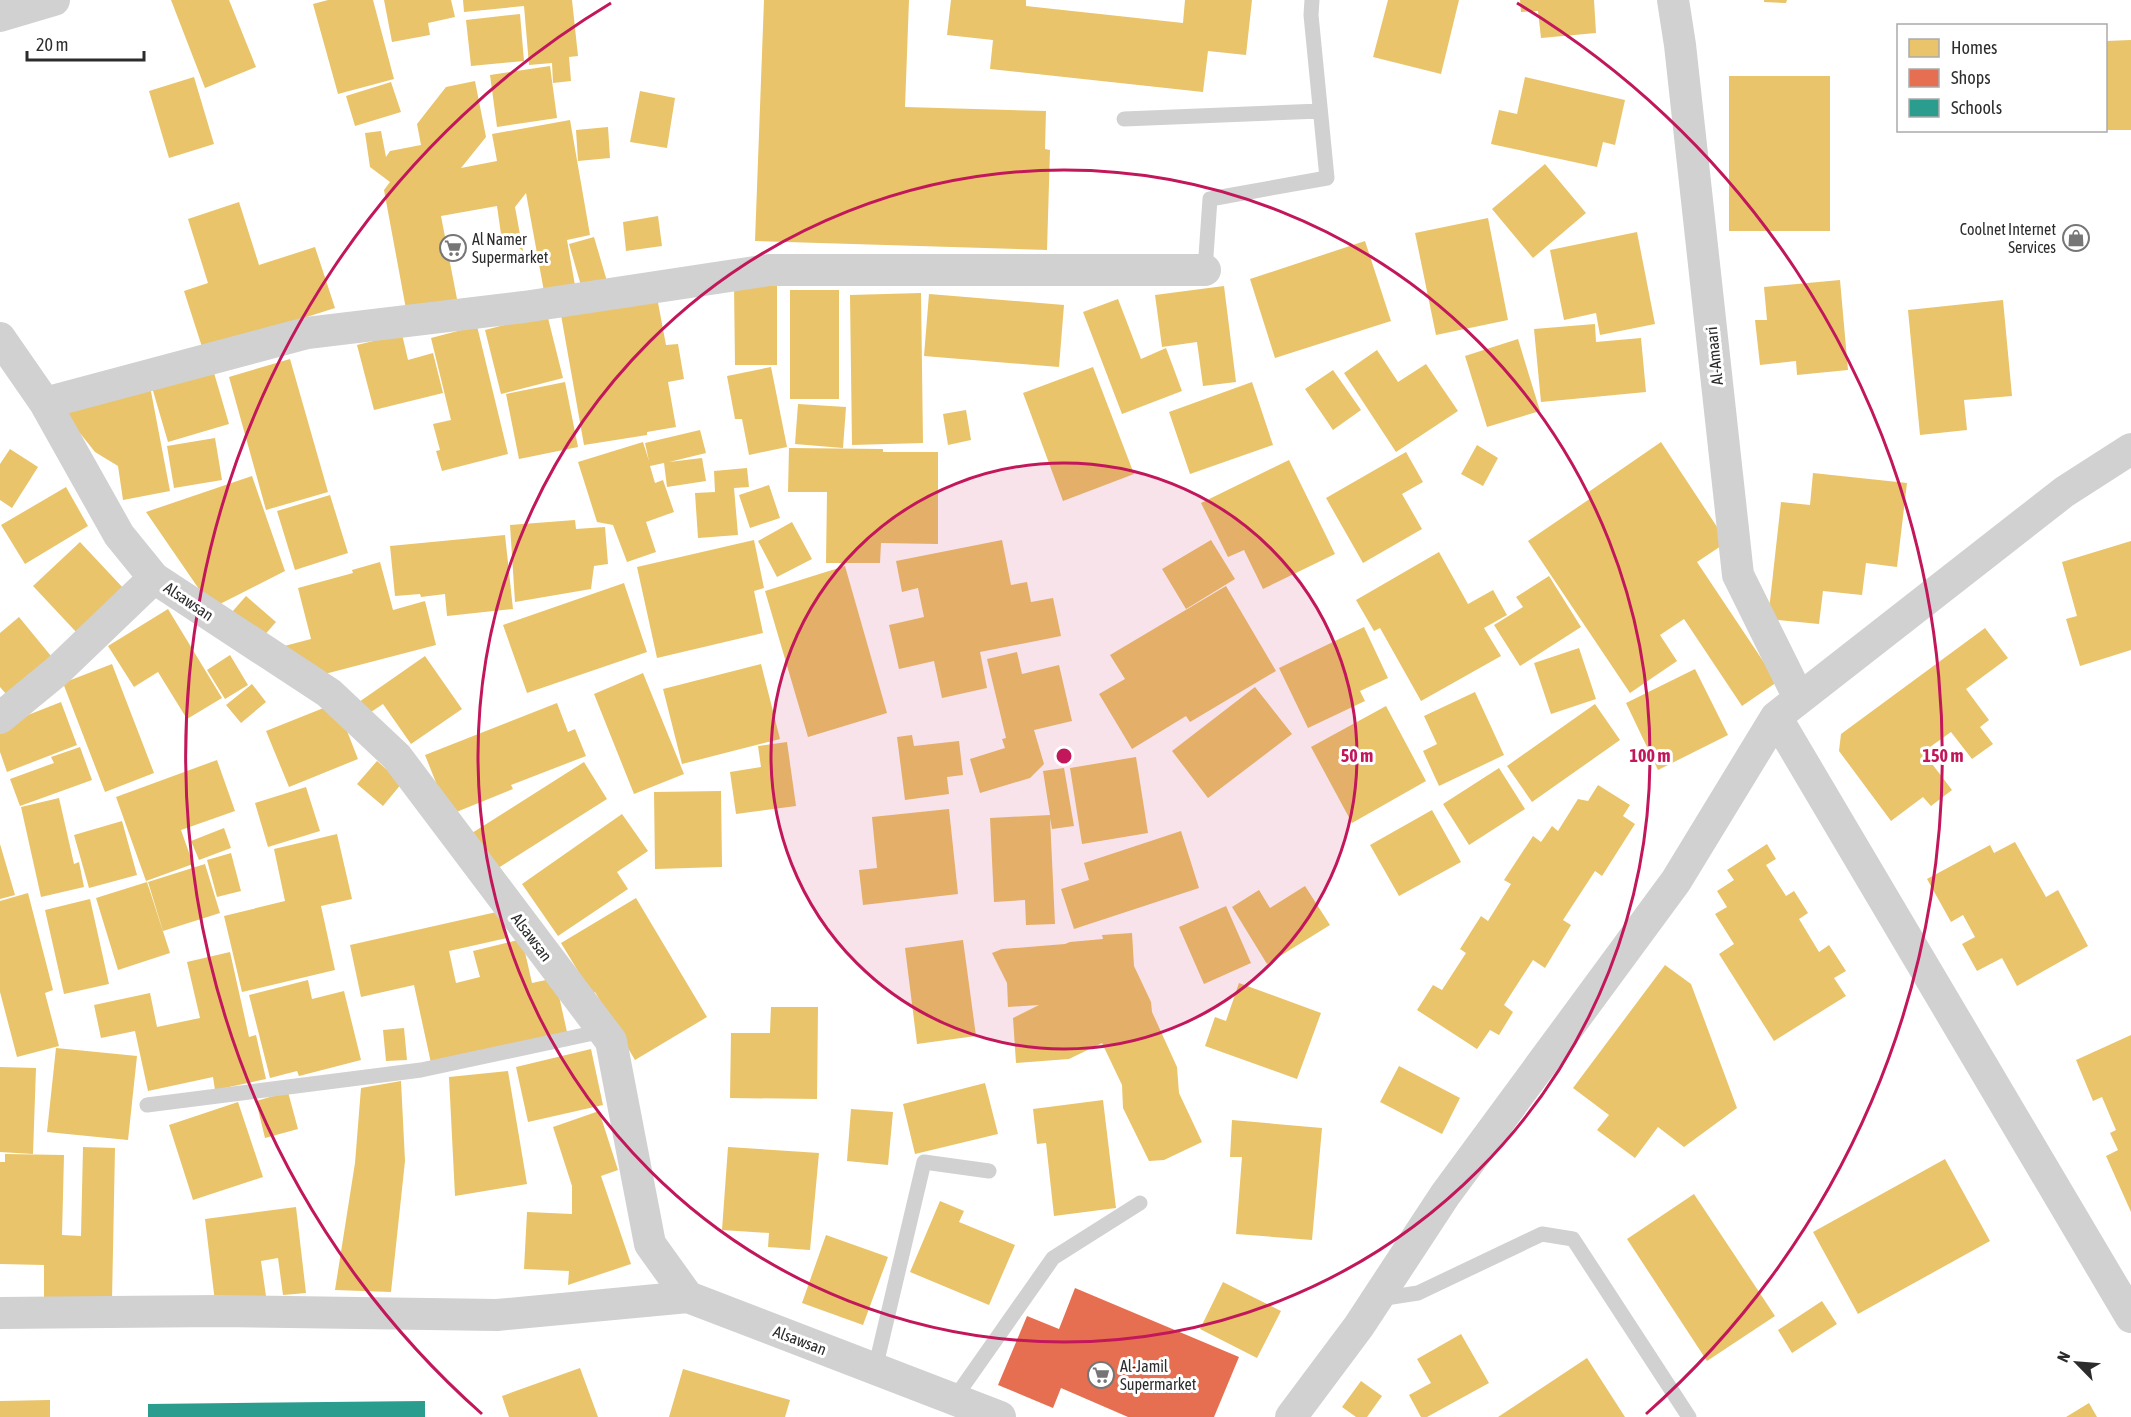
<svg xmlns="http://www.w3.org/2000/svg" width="2131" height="1417" font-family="'Asap Condensed',sans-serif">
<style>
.homes{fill:#e9c46a}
.shops{fill:#e76f51}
.schools{fill:#2a9d8f}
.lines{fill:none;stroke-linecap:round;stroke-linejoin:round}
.lane{stroke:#d1d1d1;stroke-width:15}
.street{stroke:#d1d1d1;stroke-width:32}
.ring{fill:none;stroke:#c2185b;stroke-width:3}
.labels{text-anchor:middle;stroke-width:6;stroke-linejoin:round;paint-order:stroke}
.poi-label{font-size:16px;fill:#2c2c2c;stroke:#fff;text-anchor:start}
.street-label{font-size:16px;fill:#2c2c2c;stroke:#fff}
.centre{fill:#c2185b;stroke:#fff;stroke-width:3}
.ring-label{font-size:18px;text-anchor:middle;font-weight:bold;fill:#c2185b;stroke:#fff;stroke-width:6;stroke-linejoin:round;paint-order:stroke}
</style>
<rect width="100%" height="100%" fill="#fff"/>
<path class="homes" d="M171,0H229L256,67L205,88Z
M328,0H373L394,79L338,94L313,4Z
M384,0H451L455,17L428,23L430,35L392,42Z
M463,0H572L578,56L569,57L571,81L553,83L552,63L529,65L524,6L464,12Z
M764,0H909L905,107L1046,111L1045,149L1050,150L1047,250L755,241Z
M951,0H1026V6L1183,23L1185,0H1252L1246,55L1208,51L1203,92L990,69L993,40L947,35Z
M1388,0H1459L1441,74L1373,57Z
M1520,0H1594L1596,33L1541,38L1538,11L1521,12Z
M1764,0H1787L1786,3L1764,2Z
M520,14L524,61L471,66L466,20Z
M2131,40V130H2106V41Z
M550,66L557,118L497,127L490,75Z
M1729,76H1830V231H1729Z
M194,77L214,144L169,158L149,91Z
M1525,77L1625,100L1615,145L1603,142L1597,167L1491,144L1499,110L1517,114Z
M475,81L486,137L461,168L497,161L492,134L570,120L590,235L567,240L576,291L545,297L526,193L515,207L523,251L501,234L497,206L441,216L457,299L406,309L384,190L390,182L370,167L365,133L381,131L386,157L390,151L421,145L417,124L446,87Z
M391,82L401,112L355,126L346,96Z
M640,91L675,98L667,148L630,142Z
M608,127L610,158L578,161L576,130Z
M1545,164L1586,213L1533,258L1492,209Z
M239,202L259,265L315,247L335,308L203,350L184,291L208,283L188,219Z
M658,216L662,246L626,251L623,222Z
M1488,218L1508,320L1436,335L1415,233Z
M1637,232L1655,324L1600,335L1596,313L1564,320L1550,250Z
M594,237L609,288L584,296L569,244Z
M1365,241L1391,321L1275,358L1250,279Z
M1840,280L1848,370L1797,375L1796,361L1760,365L1755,320H1767L1764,287Z
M734,284H777V365H735Z
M1224,286L1236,382L1203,386L1197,342L1162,347L1155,295Z
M790,290H839V399H790Z
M656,292L666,345L678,344L684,379L668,382L676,427L647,432V435L584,445L561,315Z
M921,293L923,443L852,445L850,295Z
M929,294L1064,305L1059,367L924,356Z
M1118,299L1141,359L1166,348L1182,391L1122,414L1083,312Z
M2003,300L2012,396L1964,400L1967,430L1920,435L1908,310Z
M547,314L563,378L501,394L485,330Z
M1595,324L1596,342L1641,338L1646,392L1541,402L1534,329Z
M477,326L508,454L442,471L436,451L440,450L433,424L451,420L431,338Z
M402,334L408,360L433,353L443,393L374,410L357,345Z
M1518,339L1540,411L1487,427L1465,356Z
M1377,350L1398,382L1426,364L1458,411L1396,452L1344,373Z
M290,359L328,492L266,510L229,377Z
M212,366L229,424L168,442L151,384Z
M771,367L787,447L749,455L742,419H735L727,376Z
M1093,367L1134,474L1063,501L1023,393Z
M1333,370L1361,410L1333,430L1305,389Z
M149,381L170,491L123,500L118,466L95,452L60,408Z
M565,382L578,447L519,459L506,394Z
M1252,382L1273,445L1190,474L1169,412Z
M798,404L846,407L843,448L795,444Z
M966,410L971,440L948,445L943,414Z
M700,430L706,453L669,462L702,458L706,481L667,487L664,463L650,466L655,483L663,480L674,512L646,522L656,552L627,562L613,525L597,522L578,462L643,442L649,461L645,443Z
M215,438L222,480L174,488L167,446Z
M1661,442L1727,542L1697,562L1777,682L1742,706L1684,619L1660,635L1677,661L1630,693L1528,541L1591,498L1587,493Z
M1477,445L1498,458L1483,486L1461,474Z
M789,448L883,449V452H938V544L881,543L880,563H826L827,492H788Z
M10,449L38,467L12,508L0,500V464Z
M1406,452L1423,482L1402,494L1422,529L1363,563L1326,498Z
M1289,460L1335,554L1263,589L1244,550L1228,557L1201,503Z
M747,468L749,487L734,488L738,535L698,538L695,493L715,492L714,471Z
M1813,473L1907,483L1897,567L1866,563L1862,595L1823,591L1819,624L1768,619L1781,502L1810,505Z
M252,476L285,571L212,608L146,512Z
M769,485L780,518L750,528L739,495Z
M66,487L88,526L25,564L1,525Z
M330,495L348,553L295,570L277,511Z
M575,520L576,529L605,527L608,564L594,566L591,589L515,602L510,525Z
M792,522L812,559L777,577L758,541Z
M505,535L513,609L447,616L445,594L421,597L420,594L395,596L390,546Z
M754,540L764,588L754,591L763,633L657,658L637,567Z
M1002,540L1011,585L1027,582L1031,602L1053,598L1061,636L980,652L987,688L942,698L934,661L899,669L889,625L924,617L918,588L902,592L896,561Z
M1211,540L1235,579L1186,609L1162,569Z
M2131,541V650L2080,666L2066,619L2077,616L2062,562Z
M80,542L125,590L78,634L33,586Z
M1439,552L1468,604L1493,590L1507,615L1484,628L1501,656L1421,701L1380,628L1374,631L1356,600Z
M380,562L393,610L425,601L436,645L317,676L273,649L311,639L298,588L353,573L352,570Z
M845,566L887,713L808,737L765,591Z
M1549,576L1581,627L1520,666L1494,625L1523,607L1516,597Z
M624,583L647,652L527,693L503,625Z
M1226,586L1276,671L1190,722L1186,716L1132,749L1099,694L1125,679L1110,655Z
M246,596L276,622L262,638L232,612Z
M168,609L222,698L187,719L158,672L134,687L108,646Z
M19,617L51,656L6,694L0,687V633Z
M1364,627L1388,678L1360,691L1365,701L1308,728L1279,668Z
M1985,628L2008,658L1966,689L1989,720L1980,727L1993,744L1972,759L1951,732L1923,752L1952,790L1931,806L1923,797L1891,821L1839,751L1841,734Z
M1579,648L1596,699L1551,714L1534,663Z
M1017,652L1022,674L1059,665L1072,721L1034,730L1044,764L1030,778L980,793L970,759L1005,748L1002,739L1006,738L987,659Z
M230,655L248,685L225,699L207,670Z
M425,656L462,709L411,744L383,704L368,714L359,702Z
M112,664L154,773L105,792L63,683Z
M761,664L780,739L682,764L663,689Z
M1695,669L1728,735L1658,770L1626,703Z
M643,673L684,774L634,794L594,694Z
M252,684L266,702L241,723L226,705Z
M1255,687L1292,734L1208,798L1172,751Z
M1475,692L1504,755L1439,786L1423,751L1437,744L1424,716Z
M61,702L77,745L7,772L0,752V726Z
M336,703L358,759L289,787L266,731Z
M557,703L568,732L575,729L586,756L511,785L513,789L449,815L425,755Z
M1595,704L1620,740L1532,802L1507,766Z
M1386,706L1426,781L1352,823L1311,747Z
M912,735L914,746L959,741L963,775L947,777L949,794L905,800L897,737Z
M787,742L796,806L736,814L730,772L761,767L758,746Z
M80,747L92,780L20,806L10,779L54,763L51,757Z
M1136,757L1148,833L1082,844L1070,768Z
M217,760L235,811L181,830L193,864L146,881L116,797Z
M377,761L402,783L383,806L357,784Z
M584,762L607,799L495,870L472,833Z
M1064,768L1074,826L1052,829L1050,818L1055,924L1026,925L1025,900L994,902L990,818L1050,815L1043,771Z
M1499,768L1525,809L1469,845L1443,804Z
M1598,785L1630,805L1623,816L1635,824L1602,876L1595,871L1563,920L1571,925L1545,968L1533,960L1504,1005L1513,1012L1499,1035L1490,1030L1477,1049L1417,1010L1433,985L1442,990L1466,953L1460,949L1481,916L1488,921L1511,884L1504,880L1533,836L1541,842L1552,826L1558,831L1578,799L1588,801Z
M306,787L320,831L268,847L255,803Z
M721,791L722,867L655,869L654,792Z
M59,798L74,864L79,862L84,887L41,897L21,807Z
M949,809L958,894L863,905L859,870L877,868L872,817Z
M1432,810L1461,862L1399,896L1370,845Z
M622,814L648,851L617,872L628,889L558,936L522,884Z
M122,821L137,875L89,888L74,835Z
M224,828L231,848L199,860L191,841Z
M1181,831L1199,888L1074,929L1061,889L1089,880L1084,863Z
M337,834L352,899L321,906L335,970L242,992L224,916L285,901L274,849Z
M2015,842L2046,897L2058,890L2088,946L2017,986L2002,958L1977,971L1962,944L1975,937L1963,915L1951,922L1927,879L1990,845L1994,853Z
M0,844L15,895L0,899Z
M1767,844L1776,859L1766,865L1786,896L1794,891L1808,913L1799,919L1819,952L1829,945L1846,971L1834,978L1846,996L1774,1041L1719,954L1734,944L1715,914L1727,907L1717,891L1734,880L1727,870Z
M231,853L241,891L217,897L207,860Z
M205,864L220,913L163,931L148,882Z
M147,882L170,953L118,970L96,898Z
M1305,886L1330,925L1267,964L1232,907L1259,890L1270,908Z
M28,893L53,990L45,993L59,1046L17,1057L0,992V901Z
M636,898L707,1017L635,1060L595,992L592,994L561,943Z
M90,899L109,984L64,994L45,910Z
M1226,906L1251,963L1204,984L1179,927Z
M501,911L507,938L449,951L456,983L480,977L473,951L522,939L532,983L555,978L567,1032L431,1063L414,985L361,997L350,945Z
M1132,933L1134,966L1151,1002L1152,1012L1177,1067L1179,1093L1202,1142L1164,1160L1149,1161L1123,1108L1122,1085L1102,1043L1069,1059L1016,1063L1013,1018L1039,1005L1008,1007L1007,983L992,953L1002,949L1065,944L1070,942L1103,939L1102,935Z
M963,940L976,1036L917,1044L905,948Z
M230,952L249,1037L256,1035L266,1079L215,1090L213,1077L148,1091L135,1031L101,1038L94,1005L150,993L157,1027L200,1018L187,962Z
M1665,965L1691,984L1737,1108L1684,1147L1658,1127L1635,1158L1597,1130L1609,1115L1573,1088Z
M308,980L312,999L344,991L361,1060L299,1076L297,1071L270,1078L249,995Z
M1239,983L1321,1013L1297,1079L1205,1046L1215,1017L1226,1021Z
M771,1007H818L817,1099L730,1098L731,1033H770Z
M404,1028L407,1060L386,1061L383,1030Z
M2131,1035V1212L2106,1156L2118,1150L2110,1133L2116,1130L2102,1097L2093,1101L2076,1060Z
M56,1048L137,1056L128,1140L47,1132Z
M591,1049L603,1105L528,1122L516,1067Z
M1399,1066L1460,1098L1442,1134L1380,1102Z
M0,1067L36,1068L33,1154L0,1152Z
M508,1071L527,1184L455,1196L449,1077Z
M401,1081L405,1161L391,1292L335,1290L355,1163L361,1088Z
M985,1083L998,1134L915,1154L903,1104Z
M288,1092L298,1129L265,1138L256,1101Z
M1103,1100L1116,1208L1054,1216L1046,1143L1037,1144L1033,1109Z
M238,1102L263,1177L193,1200L169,1125Z
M851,1109L893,1112L888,1165L847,1161Z
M599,1111L618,1170L601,1176L631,1264L568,1285L569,1271L524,1269L527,1212L572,1214V1186L553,1127Z
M1232,1120L1322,1128L1312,1240L1236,1234L1242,1157H1230Z
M83,1147L115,1148L112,1300H44V1265L0,1264V1162H5V1154L64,1155L62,1235L81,1236Z
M728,1147L819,1153L810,1250L768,1247L769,1233L722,1230Z
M1945,1159L1990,1241L1858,1314L1813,1232Z
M1694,1194L1775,1316L1707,1361L1627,1239Z
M940,1201L964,1211L959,1222L1015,1245L989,1305L910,1272Z
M296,1207L306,1293L283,1295L278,1258L261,1261L266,1296L215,1302L205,1219Z
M826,1235L888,1257L863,1325L802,1303Z
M1223,1282L1281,1311L1257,1358L1200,1329Z
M1822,1301L1837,1324L1792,1353L1778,1330Z
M1461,1334L1489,1383L1427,1417H1421L1409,1395L1431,1383L1417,1359Z
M1587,1358L1625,1417H1498Z
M580,1368L598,1417H509L502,1396Z
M683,1369L790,1400L785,1417H669Z
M1361,1381L1382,1396L1367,1417H1356L1342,1407Z
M50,1400V1417H0V1401Z
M2089,1403L2097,1417H2066Z"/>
<path class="shops" d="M1075,1288L1239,1357L1214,1417H1128L1061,1388L1053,1408L998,1385L1027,1316L1059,1329Z"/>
<path class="schools" d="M425,1401V1417H148V1404Z"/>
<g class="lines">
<path class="lane" d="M1124,119L1320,111
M1205,270L1210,199L1327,178L1311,15L1312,0
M147,1105L421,1070L603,1031
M1379,1299L1418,1293L1542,1234L1573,1239L1689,1417
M875,1369L924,1162L989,1171
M954,1399L1053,1258L1140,1203"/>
<path class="street" d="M1673,0L1680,45L1738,575L1799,698
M0,16L54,0
M0,338L45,403
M154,578L119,535L45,403L307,333L524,307L769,270H1205
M1776,717L2131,1317
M0,718L56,672L154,578L329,693L397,757L611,1041L650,1244L688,1297L1000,1417
M0,1313L219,1311L497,1315L688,1297
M1291,1417L1359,1326L1445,1195L1676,881L1776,717L2064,492L2131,449"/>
</g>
<circle cx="1064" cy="756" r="293" fill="#c2185b" fill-opacity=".12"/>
<g class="ring">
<circle cx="1064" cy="756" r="293"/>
<circle cx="1064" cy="756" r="586"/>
<path d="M482 1414A879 879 0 0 1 611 3M1517 3A879 879 0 0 1 1646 1414"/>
</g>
<defs>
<symbol id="shop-ring" viewBox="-11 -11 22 22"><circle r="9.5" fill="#fff" stroke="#767676" stroke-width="1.5"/><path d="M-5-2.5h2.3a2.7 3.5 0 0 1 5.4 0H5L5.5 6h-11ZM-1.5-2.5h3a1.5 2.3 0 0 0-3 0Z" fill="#767676"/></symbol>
<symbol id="supermarket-ring" viewBox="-11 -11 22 22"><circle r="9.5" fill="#fff" stroke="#767676" stroke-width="1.5"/><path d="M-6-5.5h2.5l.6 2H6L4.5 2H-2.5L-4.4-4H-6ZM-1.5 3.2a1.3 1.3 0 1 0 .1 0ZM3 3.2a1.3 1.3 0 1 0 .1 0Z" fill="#767676"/></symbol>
</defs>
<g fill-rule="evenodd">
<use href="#shop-ring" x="2061" y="223" width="30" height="30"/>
<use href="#supermarket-ring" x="438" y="233" width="30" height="30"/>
<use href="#supermarket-ring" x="1086" y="1360" width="30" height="30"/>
</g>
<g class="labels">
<g class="poi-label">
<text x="2056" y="235" text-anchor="end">Coolnet Internet<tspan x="2056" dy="18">Services</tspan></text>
<text x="472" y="245">Al Namer<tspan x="472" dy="18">Supermarket</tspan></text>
<text x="1120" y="1372">Al-Jamil<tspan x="1120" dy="18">Supermarket</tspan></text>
</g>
<g class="street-label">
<text transform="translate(1714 356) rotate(-96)" y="6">Al-Amaari</text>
<text transform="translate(189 601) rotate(34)" y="6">Alsawsan</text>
<text transform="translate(532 937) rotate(53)" y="6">Alsawsan</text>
<text transform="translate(800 1340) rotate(21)" y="6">Alsawsan</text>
</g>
</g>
<circle cx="1064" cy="756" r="9" class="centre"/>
<g class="ring-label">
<text x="1357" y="762">50 m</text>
<text x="1650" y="762">100 m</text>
<text x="1943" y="762">150 m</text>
</g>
<rect x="1897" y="24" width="210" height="108" fill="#ffffff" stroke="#ababab" stroke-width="1.5"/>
<rect x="1909" y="39" width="30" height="18" fill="#e9c46a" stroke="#ababab" stroke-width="1.5"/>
<text x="1951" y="54" font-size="18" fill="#2c2c2c">Homes</text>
<rect x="1909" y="69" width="30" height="18" fill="#e76f51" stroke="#ababab" stroke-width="1.5"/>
<text x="1951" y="84" font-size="18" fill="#2c2c2c">Shops</text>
<rect x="1909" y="99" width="30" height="18" fill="#2a9d8f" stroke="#ababab" stroke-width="1.5"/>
<text x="1951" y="114" font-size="18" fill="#2c2c2c">Schools</text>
<g transform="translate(2077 1363) rotate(295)" stroke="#ffffff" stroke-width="4.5" paint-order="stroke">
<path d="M0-4.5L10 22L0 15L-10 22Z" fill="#2c2c2c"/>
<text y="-9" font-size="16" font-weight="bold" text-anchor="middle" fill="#2c2c2c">N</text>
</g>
<path d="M27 51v9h117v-9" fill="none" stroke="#2c2c2c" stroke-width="3"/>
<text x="36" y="51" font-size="18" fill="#2c2c2c" stroke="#ffffff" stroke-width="4.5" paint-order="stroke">20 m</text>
</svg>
